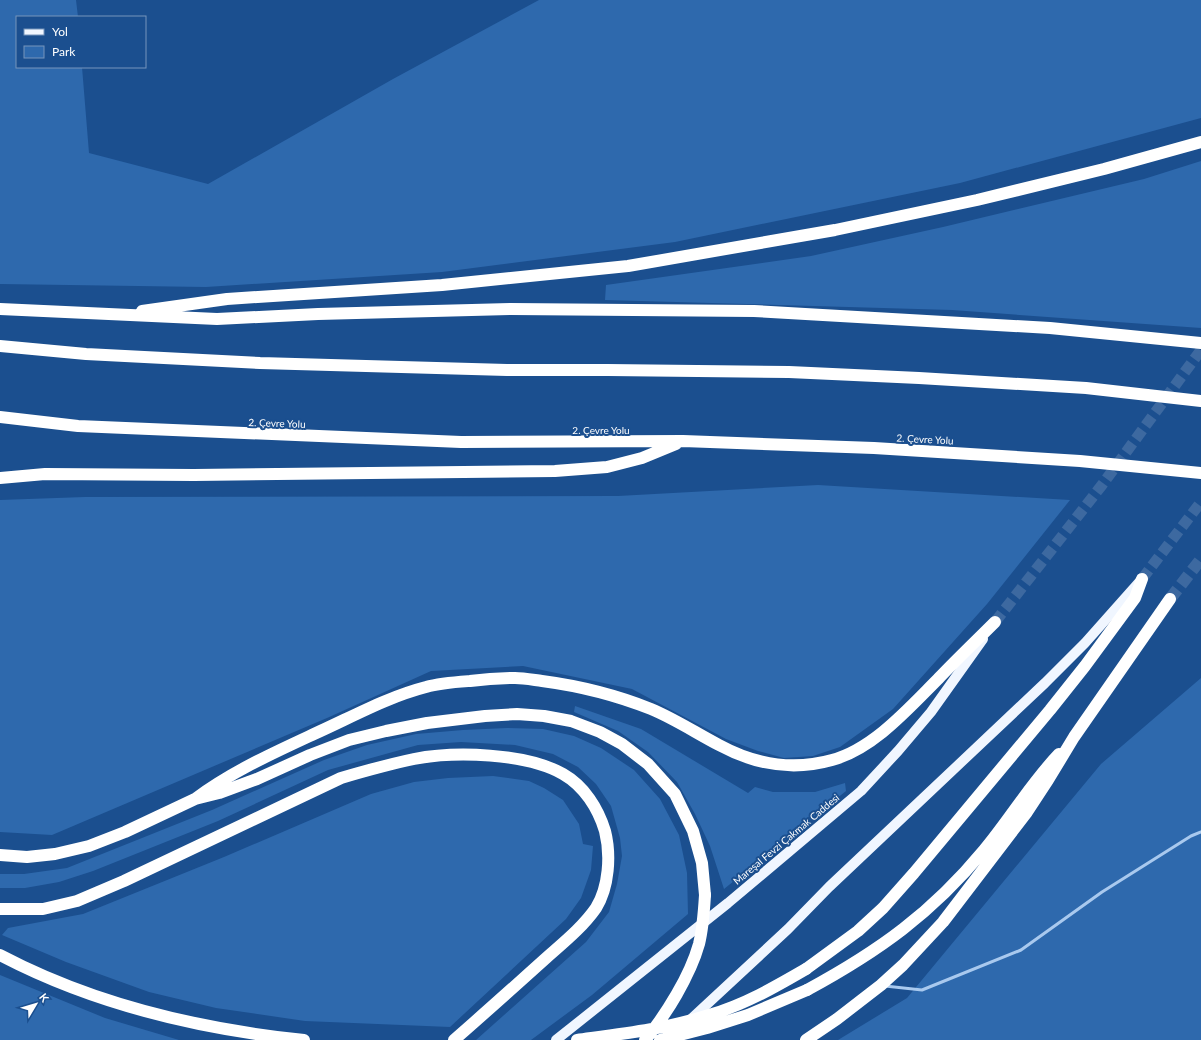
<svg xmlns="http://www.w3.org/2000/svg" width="1201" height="1040" font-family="Lato,sans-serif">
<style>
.green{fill:#2e69ad}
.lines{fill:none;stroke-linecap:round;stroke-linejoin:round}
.trunk-tunnel{stroke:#3d69a0;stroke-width:11;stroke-dasharray:11 5.5;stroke-linecap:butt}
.motorway-tunnel{stroke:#3d69a0;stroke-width:12;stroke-dasharray:12 6;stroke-linecap:butt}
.service{stroke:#a9c9ee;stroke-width:3}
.primary{stroke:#f0f6ff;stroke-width:10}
.motorway{stroke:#fff;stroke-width:12}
.motorway-bridge{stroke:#fff;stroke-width:12}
.labels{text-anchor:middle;stroke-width:4;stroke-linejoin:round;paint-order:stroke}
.street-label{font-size:10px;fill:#fff;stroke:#1b4f8f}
</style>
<rect width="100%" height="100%" fill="#1b4f8f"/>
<path class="green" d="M0,0H76L78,17H17V67H82L89,153L208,184L393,79L539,0H1201V118L960,183L675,242L442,272L206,287L0,284Z
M1201,161V328L952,310L605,300L606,285L811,256L943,227L1144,179Z
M818,485L1070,500L987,604L893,709L840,747L813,756L784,758L758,751L726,739L632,689L523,666L431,671L327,718L52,835L0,832V500L85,497L618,496Z
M1201,678V1040H838L907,998L1101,764Z
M575,706L641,729L748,793L755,787L773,792H815L845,783L846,791L724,889L710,846L695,814L677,782L648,752L618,731L574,712Z
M507,728L543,729L574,736L601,748L634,770L660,799L679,835L687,873L688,914L592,995L531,1040H476L586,942L609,912L617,884L622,856L620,838L611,806L596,784L578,767L553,754L515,745L461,742L418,745L328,770L218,821L93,871L59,882L25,888H0V874H24L67,868L212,810L324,760L367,745L416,734L463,730Z
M493,776L529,781L544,788L563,800L579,824L583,844L593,846L591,870L581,898L566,919L450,1027L305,1021L216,1008L149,992L66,962L2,935L8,928L83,914L224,857L371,794L414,782L448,778Z
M0,975L105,1018L179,1040H0Z"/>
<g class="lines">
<path class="trunk-tunnel" d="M1142,579L1201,502
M995,622L1102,485L1201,350"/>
<path class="motorway-tunnel" d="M1170,599L1201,559"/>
<path class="service" d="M885,986L922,990L1021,950L1102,892L1191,836L1201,832"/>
<path class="primary" d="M689,1021L788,929L829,887L1045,683L1085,643L1141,580
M556,1040L728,903L861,791L898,751L931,712L983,639"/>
<path class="motorway" d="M0,309L217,319L318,314L511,309L754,311L1050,328L1201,343
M142,311L227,299L442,285L628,266L835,230L977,200L1104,169L1201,142
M0,346L86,354L260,363L507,370H608L789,372L919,378L1086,388L1201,401
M0,417L78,426L461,442L683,441L874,448L1080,461L1201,473
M0,478L45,474L194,475L555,471L607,467L642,458L676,444
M195,799C231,772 273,753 314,734C350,718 387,697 426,687C440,683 456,682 470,681C485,679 501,678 515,678C524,678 534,680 542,681C580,686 616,695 651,709C675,719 696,733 719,745C754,764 793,771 832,760C873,749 908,709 938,679C957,659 976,641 995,622
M0,855L27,857L55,854L89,846L125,832L195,799L219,793L257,779L310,755L349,740L386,731L427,723L485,716L517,714L544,716L571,721L600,732L622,744L648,764L675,794L693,831L702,863L705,895
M0,909H43L77,901L124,881L341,778C365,771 390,764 414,759C455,751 526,753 563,774C584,786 598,808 605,831C611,855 609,887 596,908C582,928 563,943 545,959C515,986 485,1013 454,1040
M0,955C95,1005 198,1029 304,1040
M806,969L858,931L883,908L914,873L1050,710L1085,666L1135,598L1142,579
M807,990C879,951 932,913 984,850C1010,819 1031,783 1059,754
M806,1040L837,1019L881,985L903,965L943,922L1027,812L1048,780L1074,737L1170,599"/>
<path class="motorway-bridge" d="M577,1040C621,1034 666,1029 709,1015C744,1005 775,987 806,969
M645,1040C666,1015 690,976 699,944C703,928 704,911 705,895
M660,1040L707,1028L748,1015L807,990"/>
</g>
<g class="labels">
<g class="street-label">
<text transform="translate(277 423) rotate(2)" y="4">2. Çevre Yolu</text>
<text x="601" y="434">2. Çevre Yolu</text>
<text transform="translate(925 439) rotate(3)" y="4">2. Çevre Yolu</text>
<text transform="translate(786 839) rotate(-40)" y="4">Mareşal Fevzi Çakmak Caddesi</text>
</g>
</g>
<rect x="16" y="16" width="130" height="52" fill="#1b4f8f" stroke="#7695bc"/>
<rect x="24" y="29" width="20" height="6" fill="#f0f6ff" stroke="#7695bc"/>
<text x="52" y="36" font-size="12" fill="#ffffff">Yol</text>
<rect x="24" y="46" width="20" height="12" fill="#2e69ad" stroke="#7695bc"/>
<text x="52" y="56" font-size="12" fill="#ffffff">Park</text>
<g transform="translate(36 1004) rotate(52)" stroke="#1b4f8f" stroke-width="3" paint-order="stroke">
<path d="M0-3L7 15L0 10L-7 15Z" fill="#ffffff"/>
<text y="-6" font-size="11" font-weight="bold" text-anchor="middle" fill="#ffffff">K</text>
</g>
</svg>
